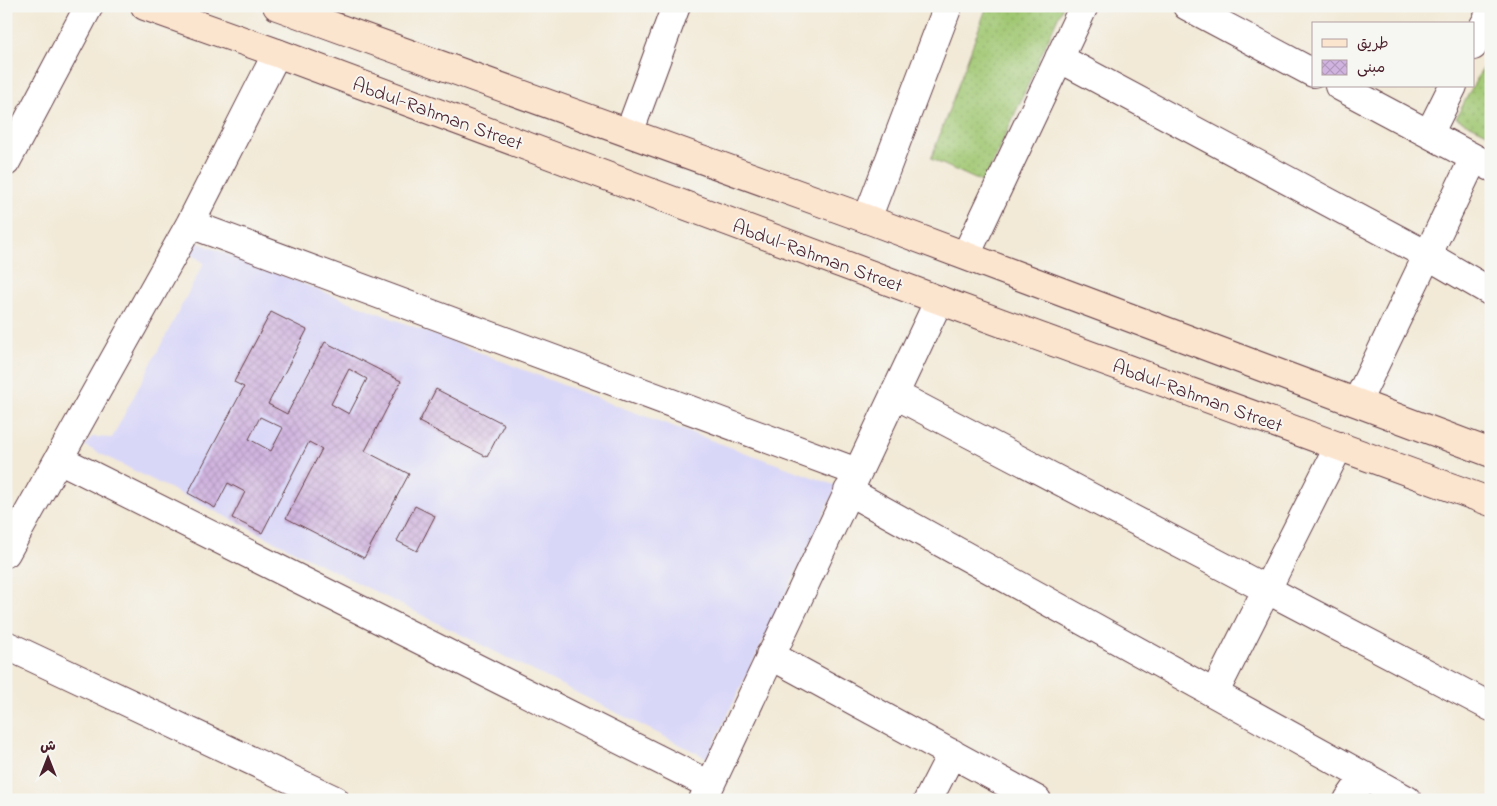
<svg xmlns="http://www.w3.org/2000/svg" width="1497" height="806" font-family="'Indie Flower','Playpen Sans Arabic',sans-serif">
<style>
.built{fill:#d9d7f8}
.grass{fill:url(#grass-dots);stroke:#75734e}
.building{fill:url(#building-cross-hatch);fill-rule:evenodd}
.lines{fill:none;stroke-linecap:round;stroke-linejoin:round}
.street-casing{stroke:#633d45;stroke-width:30}
.secondary-casing{stroke:#633d45;stroke-width:30}
.street{stroke:#fff;stroke-width:28}
.secondary{stroke:#fce5cf;stroke-width:28}
.labels{text-anchor:middle;stroke-width:4;stroke-linejoin:round;paint-order:stroke}
.street-label{font-size:20px;fill:#4a1f2b;stroke:#f6f6f2}
</style>
<defs>
<pattern id="grass-dots" width="8" height="8" patternUnits="userSpaceOnUse" patternTransform="scale(1.25)"><rect width="8" height="8" fill="#a0c772"/><path d="M2 2h.1M6 6h.1" fill="none" stroke="#8baa63" stroke-width="1.8" stroke-linecap="round"/></pattern>
<pattern id="building-cross-hatch" width="8" height="8" patternUnits="userSpaceOnUse" patternTransform="scale(1.25)"><rect width="8" height="8" fill="#d0b4df"/><path d="M0 0l8 8M0 8l8-8" fill="none" stroke="#b49ac0"/></pattern>
</defs>
<rect width="100%" height="100%" fill="#f6f6f2"/>
<filter id="ink" filterUnits="userSpaceOnUse"><feTurbulence type="fractalNoise" baseFrequency=".02" numOctaves="2"/><feDisplacementMap in="SourceGraphic" scale="10" xChannelSelector="R" yChannelSelector="G"/><feConvolveMatrix kernelMatrix="1 2 1 2 8 2 1 2 1" color-interpolation-filters="sRGB"/></filter>
<filter id="wash" filterUnits="userSpaceOnUse"><feTurbulence type="fractalNoise" baseFrequency=".0096" numOctaves="4" result="noise"/><feDisplacementMap in="SourceGraphic" scale="20" xChannelSelector="R" yChannelSelector="G"/><feGaussianBlur stdDeviation="1.12" result="paint"/><feColorMatrix in="noise" values="0 0 0 0 0 0 0 0 0 0 0 0 0 0 0 0 0 1.4 0 .05"/><feComposite in="paint" operator="in"/></filter>
<g filter="url(#wash)">
<rect width="100%" height="100%" fill="#f2e9d6"/>
<path class="built" d="M196,242L609,403L837,486L707,758L85,446L92,437L112,438L204,263L190,253Z"/>
<path class="grass" d="M987,6H1063L984,183L931,159Z
M1491,52V135L1456,118Z"/>
<g id="blocks">
<path class="building" d="M271,312L307,330L268,404L287,414L325,342L401,381L365,451L409,474L364,558L286,518L322,449L309,442L262,533L232,518L245,492L228,483L215,508L188,493L244,387L234,382ZM349,369L367,379L349,414L331,404ZM260,417L283,428L271,451L249,439Z
M436,389L504,424L487,457L419,422Z
M415,506L435,516L417,551L397,541Z"/>
</g>
</g>
<g filter="url(#ink)">
<use href="#blocks" fill-opacity="0" stroke="#633d45" stroke-width="1"/>
<g class="lines">
<defs>
<path id="street" d="M1187,6L1313,73
M1473,46L1491,12
M1059,58L1427,255L1491,292
M1339,86L1491,167
M629,133L676,6
M1429,134L1453,86
M6,162L89,6
M867,219L948,6
M190,224L857,472
M966,255L1084,6
M894,394L1491,707
M1357,402L1474,158
M59,459L710,785
M848,491L1407,800
M6,553L190,224L277,53
M6,645L335,800
M770,655L1037,800
M1215,692L1339,446
M703,800L939,300
M928,800L952,753
M1348,800L1365,776"/>
<path id="secondary" d="M145,6L277,53L939,300L1491,502
M277,6L867,219L1491,453"/>
</defs>
<use href="#street" class="street-casing"/>
<use href="#secondary" class="secondary-casing"/>
<use href="#street" class="street"/>
<use href="#secondary" class="secondary"/>
</g>
</g>
<g class="labels">
<g class="street-label">
<text transform="translate(438 113) rotate(20)" y="7">Abdul-Rahman Street</text>
<text transform="translate(818 255) rotate(20)" y="7">Abdul-Rahman Street</text>
<text transform="translate(1198 395) rotate(20)" y="7">Abdul-Rahman Street</text>
</g>
</g>
<rect width="1497" height="806" fill="none" stroke="#f6f6f2" stroke-width="25"/>
<rect x="1312" y="22" width="162" height="65" fill="#f6f6f2" stroke="#b1a0a2"/>
<rect x="1322" y="39" width="25" height="8" fill="#fce5cf" stroke="#b1a0a2"/>
<text x="1357" y="48" font-size="15" fill="#4a1f2b">طريق</text>
<rect x="1322" y="60" width="25" height="15" fill="url(#building-cross-hatch)" stroke="#b1a0a2"/>
<text x="1357" y="72" font-size="15" fill="#4a1f2b">مبنى</text>
<g transform="translate(48 758)" stroke="#f6f6f2" stroke-width="4" paint-order="stroke">
<path d="M0-4L9 19L0 12L-9 19Z" fill="#4a1f2b"/>
<text y="-8" font-size="14" font-weight="bold" text-anchor="middle" fill="#4a1f2b">ش</text>
</g>
</svg>
